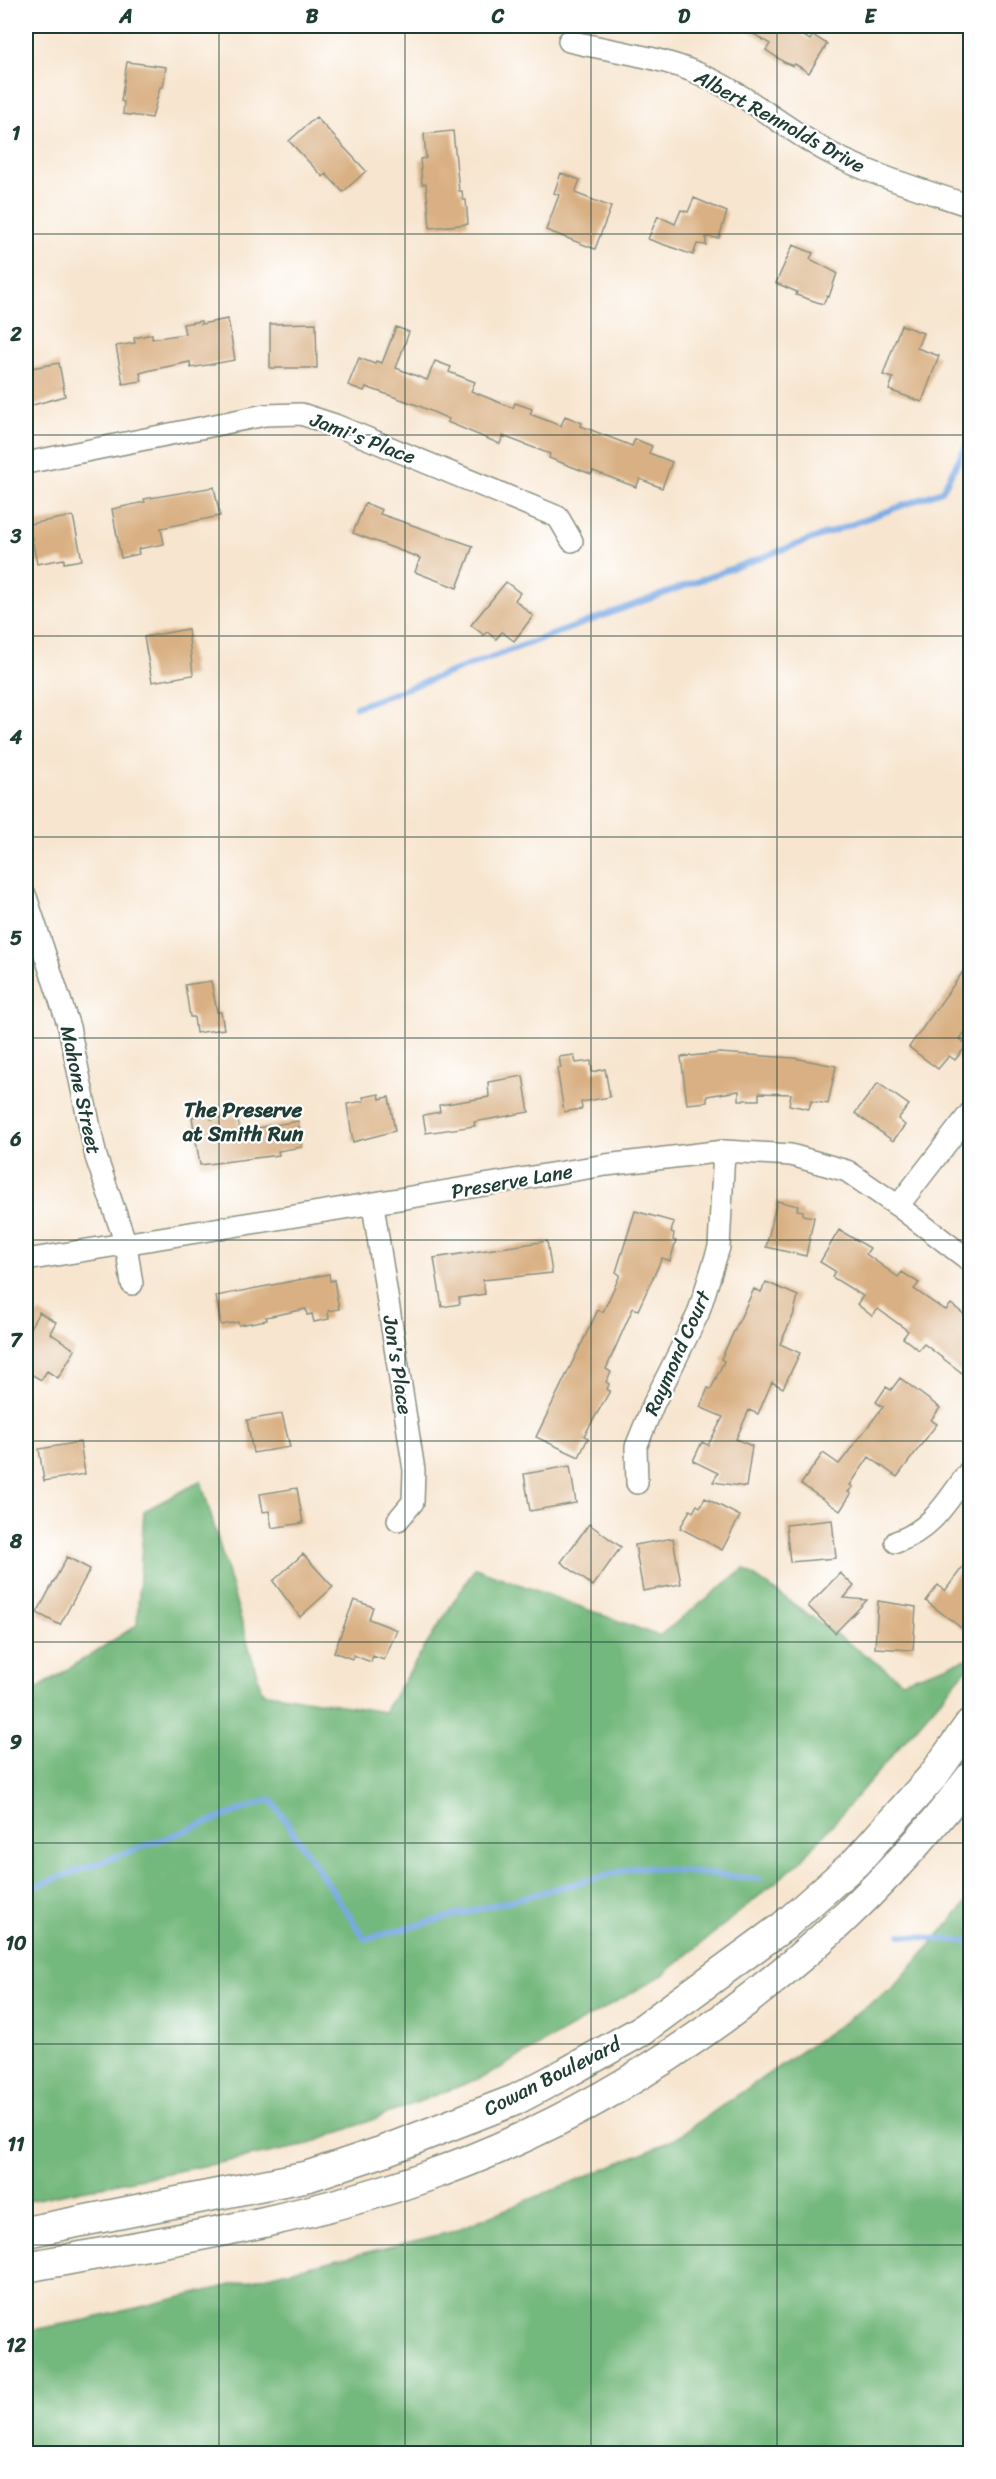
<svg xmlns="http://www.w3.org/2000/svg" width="996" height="2479" font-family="Sriracha,sans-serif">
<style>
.forest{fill:#73b87c;stroke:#497a58;stroke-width:1.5}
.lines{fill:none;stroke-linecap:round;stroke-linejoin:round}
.stream{stroke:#79a9e3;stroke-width:6}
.building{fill:#d9b083}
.street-casing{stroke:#8b9182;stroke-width:24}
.secondary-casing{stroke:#8b9182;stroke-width:33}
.street{stroke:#fff;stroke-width:21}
.secondary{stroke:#fff;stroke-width:30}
.grid{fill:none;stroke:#1f3d34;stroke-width:1.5;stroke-opacity:0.55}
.labels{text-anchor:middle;stroke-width:4.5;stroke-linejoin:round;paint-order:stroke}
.street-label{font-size:20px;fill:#1f3d34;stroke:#fff}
.neighbourhood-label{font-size:21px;font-weight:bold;fill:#1f3d34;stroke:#fff}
.neatline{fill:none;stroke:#1f3d34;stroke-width:2}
.grid-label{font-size:20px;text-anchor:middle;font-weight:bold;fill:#1f3d34}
</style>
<rect width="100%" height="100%" fill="#fff"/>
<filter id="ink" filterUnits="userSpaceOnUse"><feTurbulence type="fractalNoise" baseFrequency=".0167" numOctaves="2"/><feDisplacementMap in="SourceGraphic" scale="12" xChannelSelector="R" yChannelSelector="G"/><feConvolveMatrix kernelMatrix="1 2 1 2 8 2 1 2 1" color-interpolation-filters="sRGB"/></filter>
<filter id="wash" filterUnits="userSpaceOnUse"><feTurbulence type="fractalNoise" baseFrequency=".008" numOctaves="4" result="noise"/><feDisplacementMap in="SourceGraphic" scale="24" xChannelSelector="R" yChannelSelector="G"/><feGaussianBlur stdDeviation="1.35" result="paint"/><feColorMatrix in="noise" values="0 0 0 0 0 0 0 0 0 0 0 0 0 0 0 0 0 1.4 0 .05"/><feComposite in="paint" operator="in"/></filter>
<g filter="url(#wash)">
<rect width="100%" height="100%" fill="#f7e5cf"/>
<path class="forest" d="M201,1481L262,1692L384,1712L475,1568L659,1636L744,1569L902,1681L970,1658V1665L800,1862L663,1975L488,2075L304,2146L26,2201V1696L137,1625L144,1511Z
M970,1899V2453H26V2331L86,2320L451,2232L671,2141L893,1988Z"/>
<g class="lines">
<path class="stream" d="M356,707L942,491L970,438
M26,1890L271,1799L365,1939L638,1867L759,1879
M901,1935L970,1942"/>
</g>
<g id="blocks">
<path class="building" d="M741,26H788L810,40L813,35L827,44L809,73L795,64L793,66L784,62L766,50L770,44Z
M127,62L166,67L163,87H160L152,118L123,114L124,102L121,101Z
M316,117L366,171L343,192L326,174L323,177L289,141Z
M453,131L459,191H462L463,200H466L468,224L430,228L426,184H422L420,159L426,158L424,134Z
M561,173L580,180L575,193L611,207L595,249L546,230L559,195L554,193Z
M694,198L727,212L719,238L706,237V245L697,244L693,255L648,239L658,216L675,224L681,210L688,212Z
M793,245L813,253L810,259L837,273L829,297L827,296L823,304L796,295L797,292L776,283Z
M228,319L235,360L191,368L190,362L151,370L140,373L142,381L123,384L116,346L135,343L134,338L152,334V339L185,334L183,324L201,321V324Z
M316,323L317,368H270V324Z
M901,325L923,333L917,348L939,356L922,402L889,390L893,378L883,375Z
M396,327L409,332L396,368L427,380L435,361L451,367L449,372L475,382L471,391L513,408L515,403L532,409L530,414L561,426L565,416L582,423L581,426L632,446L635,439L652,446L649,453L672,462L662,488L640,479L636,487L593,471L591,474L549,458L550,454L503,436L500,444L447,422L449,419L417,405L366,387L364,391L348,385L359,358L375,364L376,361L382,363Z
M59,363L65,396L26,407V369Z
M214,487L220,516L161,528L164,544L138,549L139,554L121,558L112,509L145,502L144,499Z
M365,503L382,510L380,514L473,546L457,588L415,572L420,558L353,533Z
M73,516L82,560L64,563V559L37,564L29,524Z
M506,582L520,593L515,600L533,616L514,641L502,632L496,639L487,632L484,635L471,625Z
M188,629L193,675L152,682L144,637Z
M970,962V1025L960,1039L967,1045L955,1060L949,1056L938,1069L909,1047Z
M211,981L217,1012H221L224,1029L196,1033L194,1017H190L185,985Z
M719,1053L794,1058L836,1066L828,1104L811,1101L809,1109L789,1105L791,1094L759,1093V1100H739V1091L707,1096V1102L687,1104L681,1057Z
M574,1055L576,1063L591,1061L592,1072L605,1069L610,1097L581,1102L582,1109L564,1112L557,1068H561L559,1057Z
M523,1076L529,1112L474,1122L475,1126L426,1133L423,1115L440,1112L439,1105L489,1097L488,1082Z
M878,1083L909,1105L898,1119L905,1125L893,1141L855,1113Z
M379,1094L380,1099L389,1097L395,1131L353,1142L347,1104L364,1101L363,1097Z
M210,1113L211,1119L237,1115L240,1131L298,1121L302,1147L278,1151L279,1155L200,1165L192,1117Z
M777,1201L798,1206L797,1210L803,1211V1215L814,1217L806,1256L766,1247Z
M635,1211L674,1222L671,1232L674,1233L673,1240L676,1241L670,1261L662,1258L638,1310L633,1308L606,1369L611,1372L606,1382L609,1384L607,1390L610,1391L584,1436L588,1438L579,1457L536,1437L598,1310L603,1312L620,1275L616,1272Z
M839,1230L870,1248L866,1254L898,1277L902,1272L919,1283L914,1289L940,1307L946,1310L951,1304L970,1319V1379L924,1344L919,1350L903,1338L908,1331L878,1309L872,1316L857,1304L863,1296L832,1277L835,1271L820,1262Z
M547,1241L552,1273L483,1280L485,1294L459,1298L460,1304L442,1307L434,1258Z
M329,1274L330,1281L334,1280L339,1309L328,1311L329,1319L314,1322L312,1314L307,1315L306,1309L266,1317L267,1320L239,1325L238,1322L221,1325L216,1296Z
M766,1282L798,1296L793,1316L780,1344L800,1353L783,1388L772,1382L758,1414L749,1410L736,1439L752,1446L746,1487L713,1482L718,1473L693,1461L702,1442L708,1445L723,1417L700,1407L708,1388L711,1389L724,1361L721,1359L754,1289L761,1292Z
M39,1312L56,1322L50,1333L75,1350L58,1378L47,1371L41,1380L26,1371V1335Z
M900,1378L940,1408L931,1420L937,1424L897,1477L869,1457L850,1485L853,1487L848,1492L851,1494L840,1511L801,1484L823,1453L839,1464L883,1407L876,1402L886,1387L891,1390Z
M282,1414L290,1447L253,1453L247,1420Z
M80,1442L85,1474L44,1481L39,1449Z
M570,1466L576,1503L530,1511L524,1474Z
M297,1488L303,1523L272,1528L269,1511L263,1512L260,1494Z
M705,1498L740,1516L722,1550L680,1528L690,1510L693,1512L697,1505L700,1507Z
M832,1520L836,1558L790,1562L786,1525Z
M589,1524L621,1547L593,1586L561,1562Z
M673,1538L681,1584L643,1591L635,1545Z
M303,1554L333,1587L300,1617L273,1581Z
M67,1557L90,1569L60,1625L37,1613Z
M970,1557V1621L964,1630L926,1601L938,1585L945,1591Z
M840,1573L854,1586L844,1598L867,1600L835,1633L808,1606Z
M354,1600L373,1607L369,1619L397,1630L384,1660L373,1656L371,1662L353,1655L352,1659L334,1652Z
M878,1601L916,1607L913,1650L875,1648Z"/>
</g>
</g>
<g filter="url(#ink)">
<use href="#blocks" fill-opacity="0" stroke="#8b9182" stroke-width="1.5"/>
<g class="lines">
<defs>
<path id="street" d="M569,41C611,51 657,56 697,73C744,92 785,129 830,153C874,176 924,190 970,206
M26,463L265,415L301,414L335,425L558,517L572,541
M26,897L69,1027L96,1157L126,1244L132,1284
M373,1205L414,1470L413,1502L398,1520
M898,1206L970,1113
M26,1260L606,1165L724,1151L791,1155L847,1171L898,1206L970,1261
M637,1483L636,1447L653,1405L698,1314L719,1247L724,1151
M896,1542C932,1530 948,1500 970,1470"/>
<path id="secondary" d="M26,2232L309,2176L381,2152L515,2100L566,2073L639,2032L784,1926L856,1862L933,1776L970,1724
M26,2267C159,2242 294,2223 422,2178C632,2106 837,1954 970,1778"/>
</defs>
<use href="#street" class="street-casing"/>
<use href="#secondary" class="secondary-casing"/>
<use href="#street" class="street"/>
<use href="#secondary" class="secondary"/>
</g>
</g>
<path class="grid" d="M219,26V2454M405,26V2454M591,26V2454M777,26V2454M26,234H970M26,435H970M26,636H970M26,837H970M26,1038H970M26,1240H970M26,1441H970M26,1642H970M26,1843H970M26,2044H970M26,2245H970"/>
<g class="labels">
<g class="street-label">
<text transform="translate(780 121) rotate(29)" y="7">Albert Rennolds Drive</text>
<text transform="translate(363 438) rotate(21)" y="7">Jami's Place</text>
<text transform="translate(81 1090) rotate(78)" y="7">Mahone Street</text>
<text transform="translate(512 1181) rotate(-10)" y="7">Preserve Lane</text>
<text transform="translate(677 1353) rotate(-66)" y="7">Raymond Court</text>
<text transform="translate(398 1365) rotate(81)" y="7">Jon's Place</text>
<text transform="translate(552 2076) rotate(-27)" y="7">Cowan Boulevard</text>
</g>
<g class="neighbourhood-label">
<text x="243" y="1117">The Preserve<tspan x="243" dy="24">at Smith Run</tspan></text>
</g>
</g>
<rect width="996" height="2479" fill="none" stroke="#fff" stroke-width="66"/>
<rect x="33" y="33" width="930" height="2413" class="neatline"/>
<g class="grid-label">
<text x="126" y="23">A</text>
<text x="312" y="23">B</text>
<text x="498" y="23">C</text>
<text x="684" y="23">D</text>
<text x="870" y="23">E</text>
<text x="16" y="140">1</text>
<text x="16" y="341">2</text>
<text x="16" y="543">3</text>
<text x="16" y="744">4</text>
<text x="16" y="945">5</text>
<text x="16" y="1146">6</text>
<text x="16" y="1347">7</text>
<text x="16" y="1548">8</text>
<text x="16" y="1749">9</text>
<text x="16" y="1950">10</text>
<text x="16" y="2151">11</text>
<text x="16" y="2352">12</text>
</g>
</svg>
